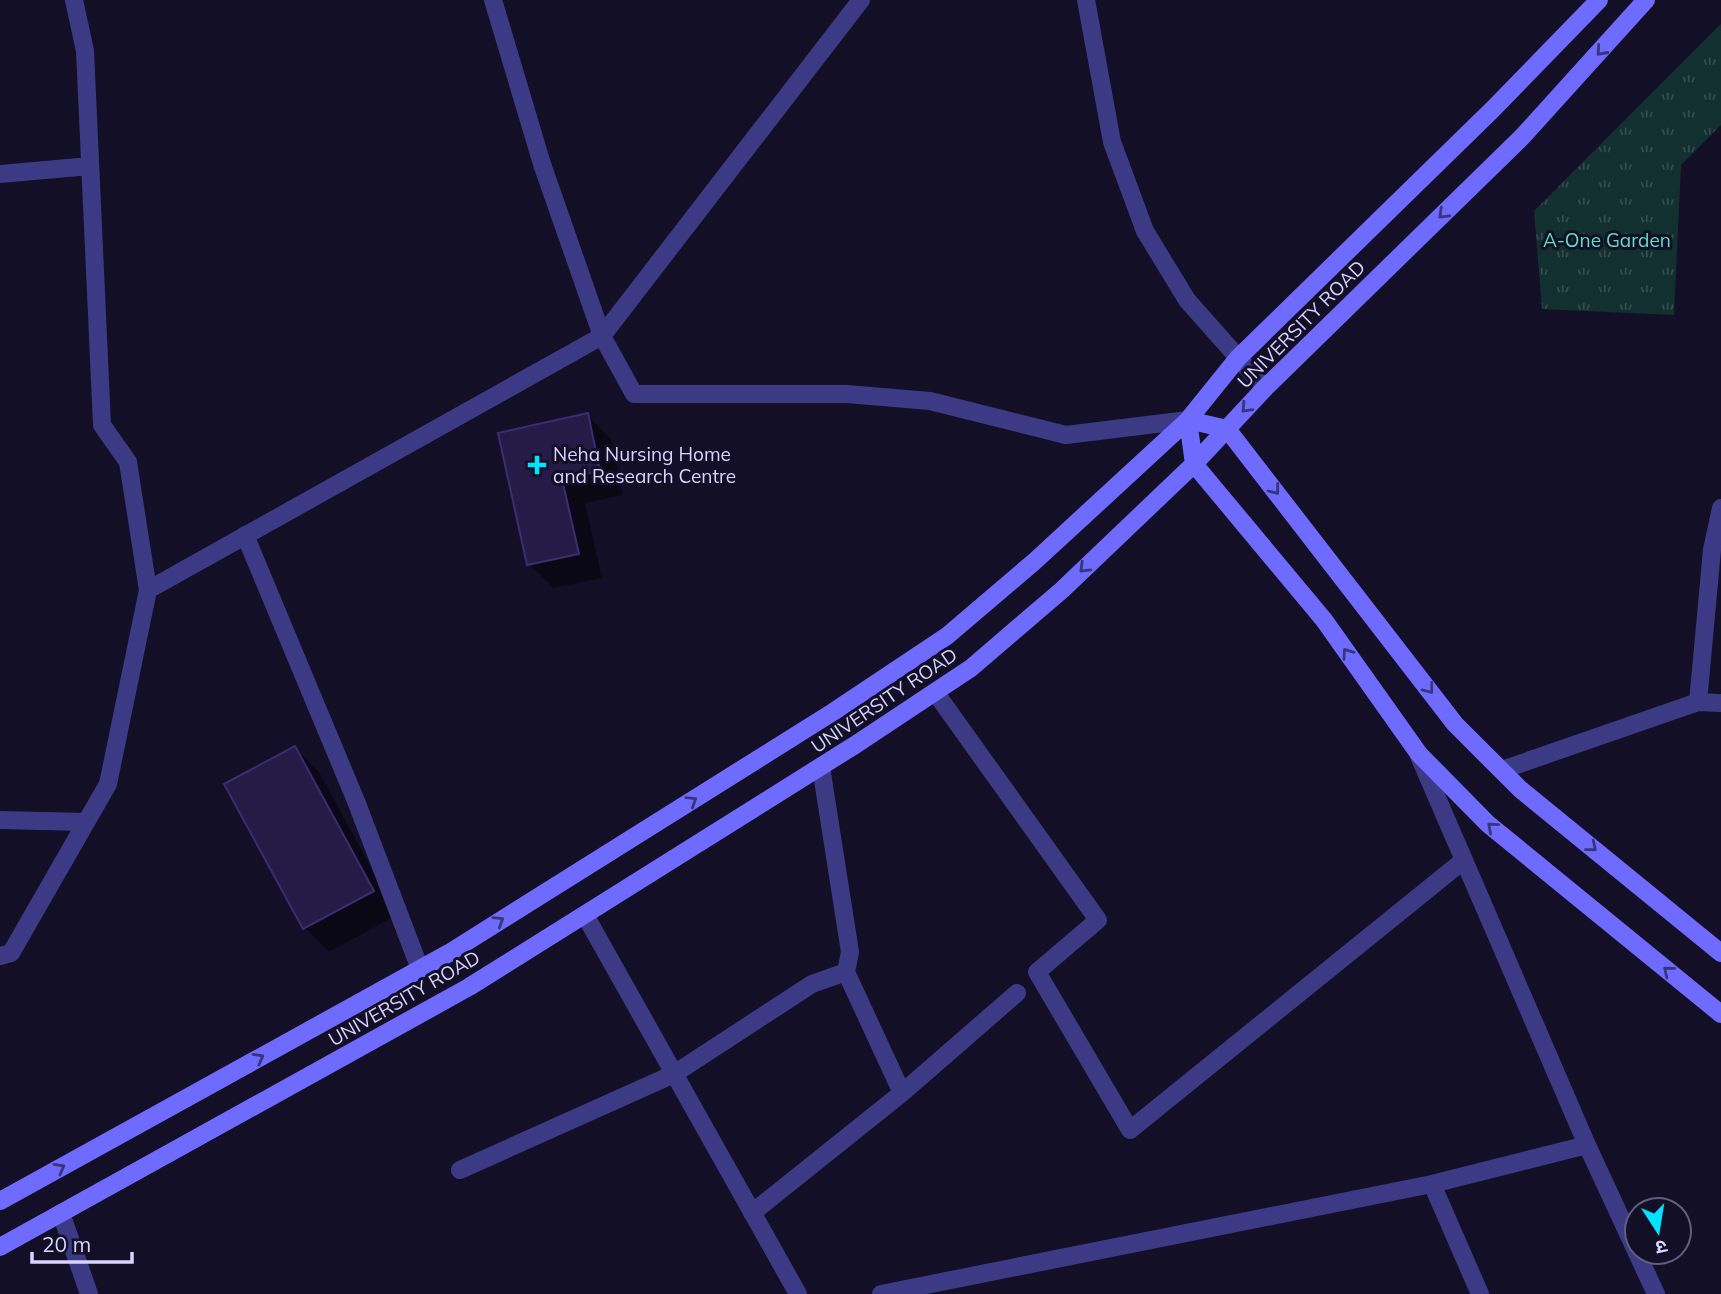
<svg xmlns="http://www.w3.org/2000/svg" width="1721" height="1294" font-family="Mulish,'Noto Sans Devanagari',sans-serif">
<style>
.park{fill:url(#park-tufts)}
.shadow{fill:#0007}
.building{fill:#241b47;stroke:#3b2d73;stroke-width:2}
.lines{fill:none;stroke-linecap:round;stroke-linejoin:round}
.street{stroke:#3d3a85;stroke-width:18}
.secondary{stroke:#6f6bff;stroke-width:18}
.oneway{stroke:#38347d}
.poi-dot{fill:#00e5ff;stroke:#130f26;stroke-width:2.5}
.labels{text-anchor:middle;stroke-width:6;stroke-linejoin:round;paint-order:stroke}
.park-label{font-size:19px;fill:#5fe0c0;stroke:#130f26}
.street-label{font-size:19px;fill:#d9d4ff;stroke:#130f26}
.poi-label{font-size:19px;fill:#d9d4ff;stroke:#130f26;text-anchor:start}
</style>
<defs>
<pattern id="park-tufts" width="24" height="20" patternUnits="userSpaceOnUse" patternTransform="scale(1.75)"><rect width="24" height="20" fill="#12302f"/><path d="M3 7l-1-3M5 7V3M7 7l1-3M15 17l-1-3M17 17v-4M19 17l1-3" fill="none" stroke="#344d4e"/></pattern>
</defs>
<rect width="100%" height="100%" fill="#130f26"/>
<path class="park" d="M1721,24V125L1681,165L1674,315L1542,309L1534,211Z"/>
<path class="shadow" d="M587,415L611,439L623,495L585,503L602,578L553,588L529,564L500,434Z
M295,748L319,772L397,915L329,952L305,928L226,785Z"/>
<path class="building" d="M588,413L600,471L562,479L579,554L527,565L498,433Z
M295,746L374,891L303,929L224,784Z"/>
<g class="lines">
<path class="street" d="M74,0L85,51L102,425L128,462L148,590
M493,0L542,164L602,336L634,394H847L930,401L1066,435L1188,420
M1086,0L1112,142L1145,231L1187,300L1265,388
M0,174L90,166
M245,535L356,801L420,969
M935,692L1098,920L1037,972L1130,1130L1464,860
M1698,702L1721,703
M1419,756L1587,1145L1656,1294
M821,767L850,952L846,972L902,1093
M1502,770L1698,702L1712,550L1721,508
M0,820L86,822
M585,915L798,1294
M0,956L11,953L108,784L148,590L602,336L861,0
M460,1170L674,1074L812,984L846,972
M1432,1184L1587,1145
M61,1213L89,1294
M752,1213L902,1093L1017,993
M881,1294L1432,1184L1480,1294"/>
<path class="secondary" d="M1721,953L1520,789L1455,724L1227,429L1188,420L1194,464L1324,620L1419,754L1488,824L1721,1014
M0,1201L449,953L833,712L947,636L1035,561L1188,420L1238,358L1493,109L1599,0
M0,1247L469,987L855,745L971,668L1062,590L1194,464L1265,388L1522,137L1646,0"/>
</g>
<defs><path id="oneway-chevron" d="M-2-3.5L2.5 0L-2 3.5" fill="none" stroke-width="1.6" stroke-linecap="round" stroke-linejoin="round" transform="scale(1.75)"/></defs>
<g class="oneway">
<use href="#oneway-chevron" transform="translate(1601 51) rotate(132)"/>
<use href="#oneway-chevron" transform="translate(1443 214) rotate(136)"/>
<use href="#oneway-chevron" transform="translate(1246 408) rotate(133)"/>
<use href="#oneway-chevron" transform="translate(1275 490) rotate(52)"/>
<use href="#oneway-chevron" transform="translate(1084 568) rotate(136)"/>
<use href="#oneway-chevron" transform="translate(1347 653) rotate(-125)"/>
<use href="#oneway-chevron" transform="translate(1429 689) rotate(53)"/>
<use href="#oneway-chevron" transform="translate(692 801) rotate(-32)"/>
<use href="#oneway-chevron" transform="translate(1492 827) rotate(-139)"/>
<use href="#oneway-chevron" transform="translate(1592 847) rotate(39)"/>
<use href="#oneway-chevron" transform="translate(499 921) rotate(-32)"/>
<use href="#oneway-chevron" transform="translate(1668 971) rotate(-141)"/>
<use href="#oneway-chevron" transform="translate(259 1058) rotate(-29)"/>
<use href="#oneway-chevron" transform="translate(60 1168) rotate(-29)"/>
</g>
<path class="poi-dot" d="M533.5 454.5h7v7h7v7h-7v7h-7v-7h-7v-7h7z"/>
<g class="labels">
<g class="park-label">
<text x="1607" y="247">A-One Garden</text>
</g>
<g class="street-label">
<text transform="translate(1301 324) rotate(-45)" y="7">UNIVERSITY ROAD</text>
<text transform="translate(884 700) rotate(-34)" y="7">UNIVERSITY ROAD</text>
<text transform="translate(404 998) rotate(-30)" y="7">UNIVERSITY ROAD</text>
</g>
<g class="poi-label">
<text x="553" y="461">Neha Nursing Home<tspan x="553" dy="22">and Research Centre</tspan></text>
</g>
</g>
<g transform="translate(1658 1231) rotate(168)"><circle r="33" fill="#130f26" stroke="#625e7d" stroke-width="2"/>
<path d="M0-5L12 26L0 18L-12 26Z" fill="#00e5ff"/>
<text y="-10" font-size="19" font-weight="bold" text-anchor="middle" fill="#d9d4ff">उ</text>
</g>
<path d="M32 1252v10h100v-10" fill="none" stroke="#d9d4ff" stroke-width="3.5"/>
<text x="42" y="1252" font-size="21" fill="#d9d4ff" stroke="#130f26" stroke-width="5" paint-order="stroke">20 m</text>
</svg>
